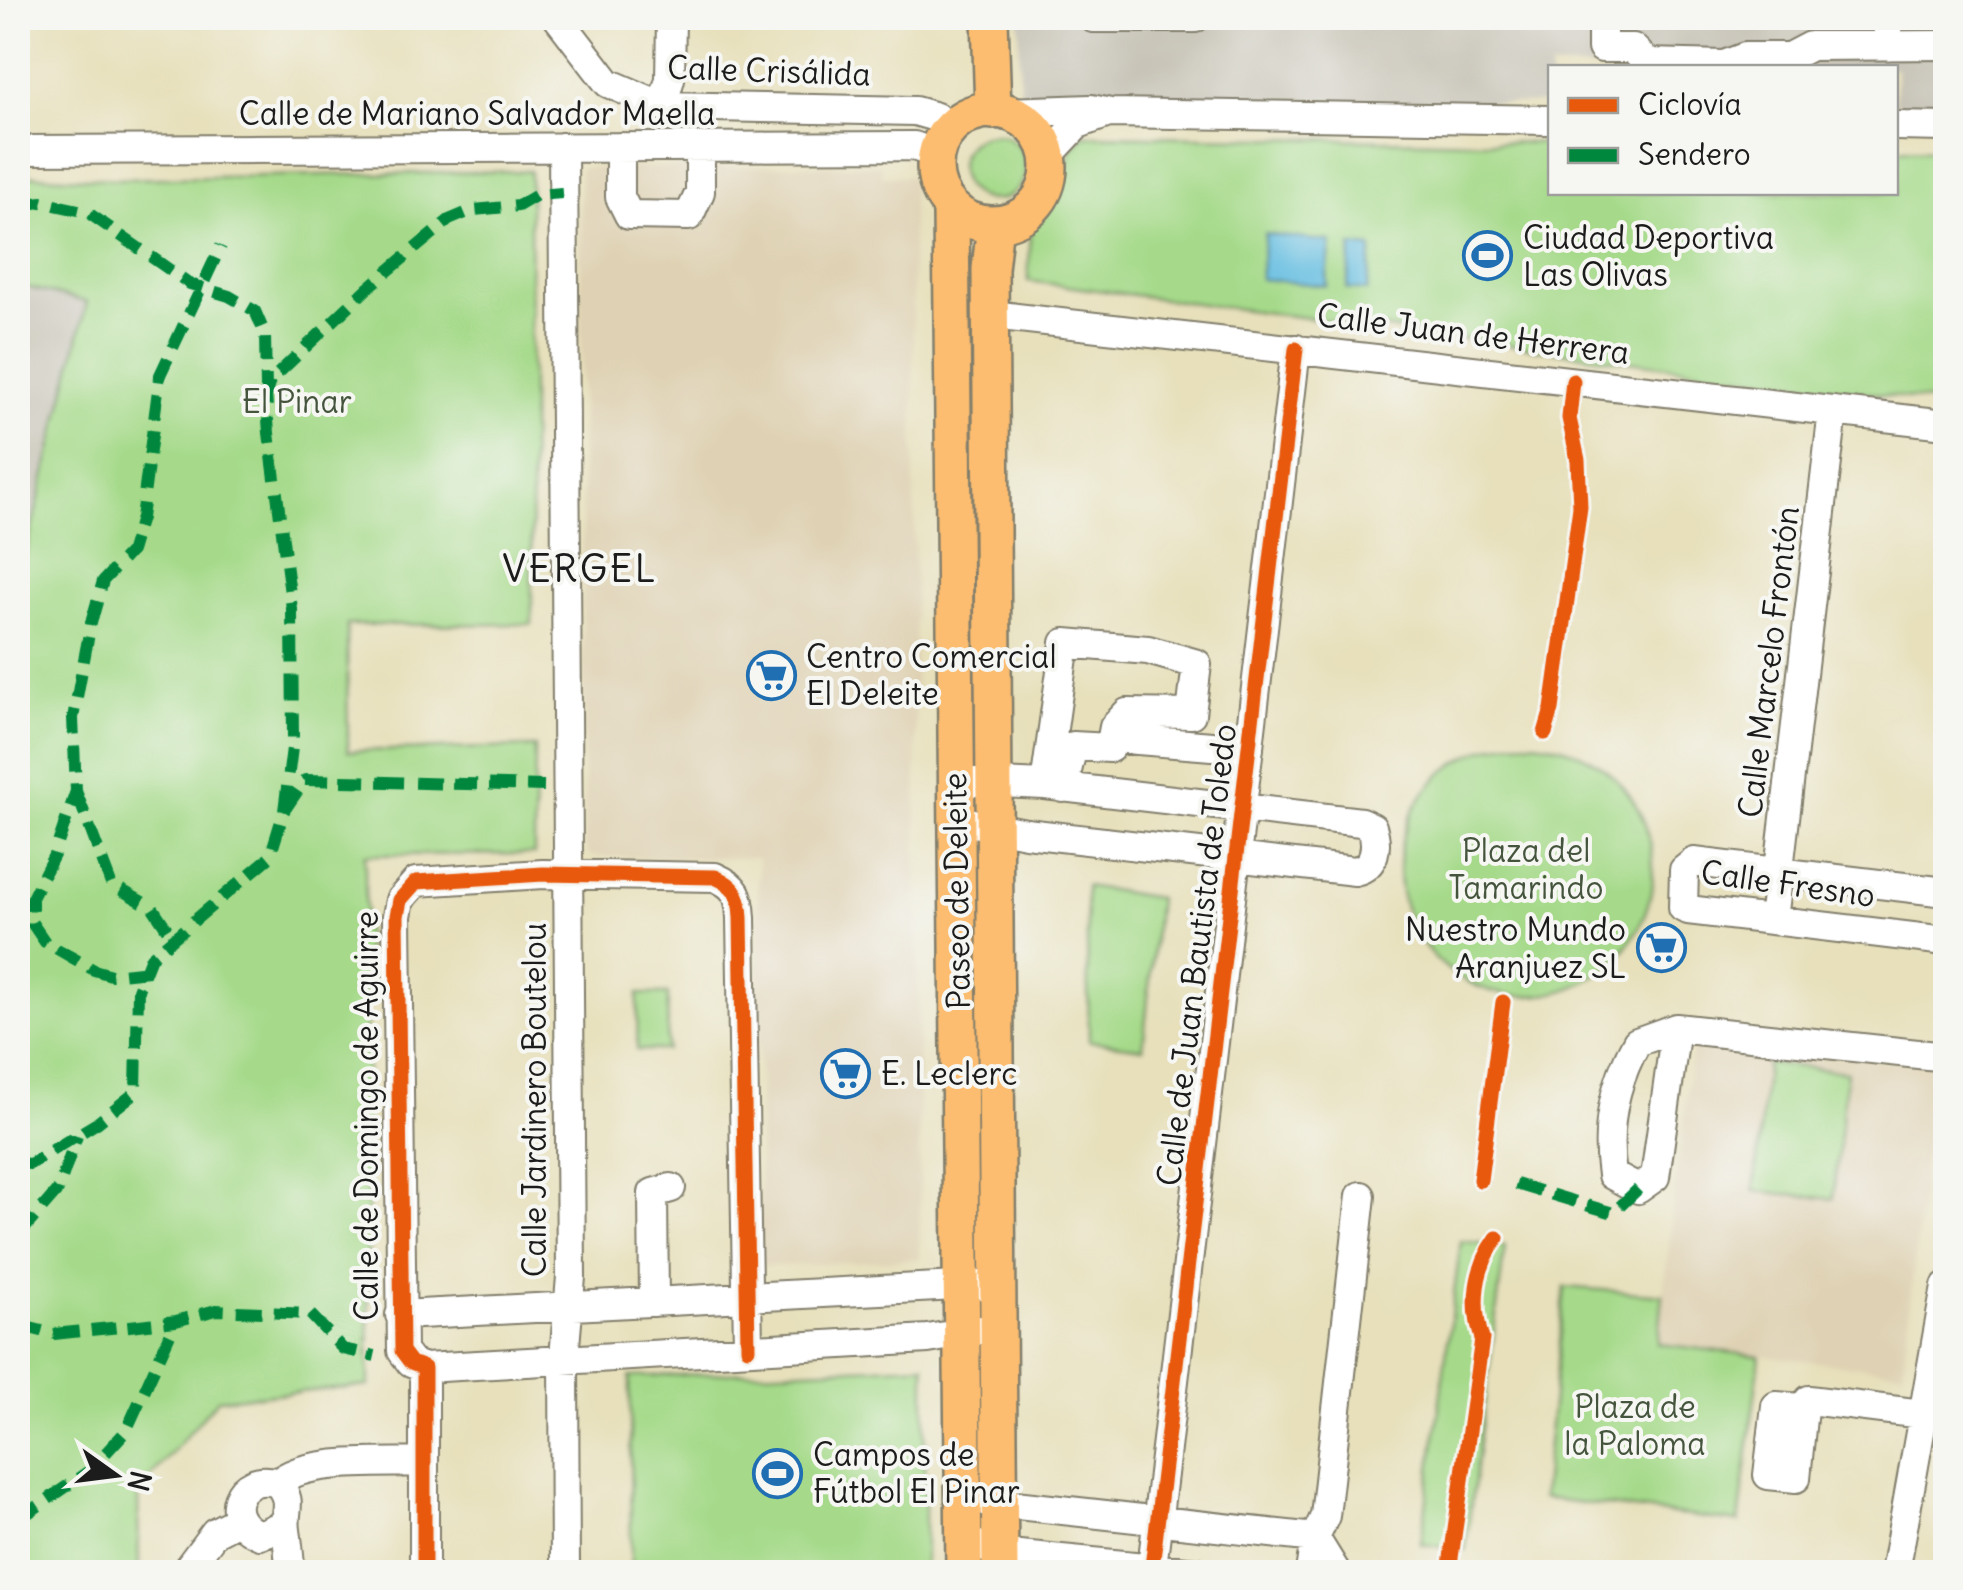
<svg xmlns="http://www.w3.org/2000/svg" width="1963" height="1590" font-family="Delius,sans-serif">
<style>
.built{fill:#dfd2b4}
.industrial{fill:#c8c4b8}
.green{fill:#a6da8a;stroke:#617b53;stroke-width:2.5}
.water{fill:#63bde1;stroke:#406c7e;stroke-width:2.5}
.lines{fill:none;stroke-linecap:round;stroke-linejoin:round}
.minor-casing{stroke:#827e6c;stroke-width:32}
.major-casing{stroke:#827e6c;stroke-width:40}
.minor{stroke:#fff;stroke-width:28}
.major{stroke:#fcbd6f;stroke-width:35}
.quiet{stroke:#00873e;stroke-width:12;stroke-dasharray:25 12;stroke-linecap:butt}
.cycleway-casing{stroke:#f6f6f2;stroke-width:21}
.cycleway{stroke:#e8590c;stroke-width:15}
.labels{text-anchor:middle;stroke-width:8;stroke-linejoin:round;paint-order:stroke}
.street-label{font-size:32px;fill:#1c1c1c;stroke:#f6f6f2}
.poi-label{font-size:32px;fill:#1c1c1c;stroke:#f6f6f2;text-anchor:start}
.park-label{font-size:32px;fill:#45553d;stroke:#f6f6f2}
.quarter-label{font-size:38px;letter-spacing:2.5px;fill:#1c1c1c;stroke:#f6f6f2}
</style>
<rect width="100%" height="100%" fill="#f6f6f2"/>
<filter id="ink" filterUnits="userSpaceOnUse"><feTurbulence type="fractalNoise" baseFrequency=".01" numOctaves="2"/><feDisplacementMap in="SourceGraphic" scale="20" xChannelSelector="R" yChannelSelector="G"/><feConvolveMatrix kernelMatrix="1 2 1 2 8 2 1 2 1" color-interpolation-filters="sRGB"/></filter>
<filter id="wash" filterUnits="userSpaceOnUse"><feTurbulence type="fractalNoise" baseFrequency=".0048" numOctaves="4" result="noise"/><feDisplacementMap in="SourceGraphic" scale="40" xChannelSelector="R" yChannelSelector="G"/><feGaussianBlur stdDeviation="2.25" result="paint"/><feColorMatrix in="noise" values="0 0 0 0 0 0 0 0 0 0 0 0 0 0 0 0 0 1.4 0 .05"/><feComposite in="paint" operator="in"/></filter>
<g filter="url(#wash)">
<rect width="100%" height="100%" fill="#e7e0bb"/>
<path class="built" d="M881,165L882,176L912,177L920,1259L760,1267L758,858L601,857L589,855L584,843L580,168Z
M1693,1042L1935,1065L1903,1372L1657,1344Z"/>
<path class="industrial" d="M1019,18H1945V111L1896,110V68H1550V104L1020,96Z
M18,285L87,301L18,585Z"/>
<path class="green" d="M960 167a33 33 0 1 1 66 0a33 33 0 1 1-66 0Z
M1084,135L1550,143V192H1896V149L1945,150V403L1028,281L1031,230L1054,203L1071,150Z
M530,171L532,624L347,625L348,751L535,747L534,854L365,855L369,1386L218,1399L138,1492L139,1572H18V585L87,302L18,285V175L111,179Z
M1399 869a127 127 0 1 1 254 0a127 127 0 1 1-254 0Z
M1086,886L1158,898L1143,1048L1089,1041Z
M638,994H668L667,1050H637Z
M1767,1063L1847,1072L1833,1199L1754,1191Z
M1461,1241L1505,1246L1465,1550L1421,1544Z
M1565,1287L1663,1295L1658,1344L1760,1356L1739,1522L1542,1498Z
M925,1365V1572H631L630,1377Z"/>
<path class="water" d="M1265,234L1331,242L1326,286L1260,279Z
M1352,246L1372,248L1367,291L1347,289Z"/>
</g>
<g filter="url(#ink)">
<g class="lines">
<defs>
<path id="minor" d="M558,18L608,83L662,106L915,111L936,117L948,130
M1093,18H1195
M1602,18V48H1633L1648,63L1724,65L1745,57H1789L1810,46L1946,45
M1888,46V18
M662,106L670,79L671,18
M1006,112L1091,109L1110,113L1550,120
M1896,126L1946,127
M563,147L571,1277L564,1357L565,1572
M620,147V197L629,215L689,216L700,192V148
M18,150L914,146L936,154
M1048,156L1078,124L1106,114
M992,315L1946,424
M1113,738L1249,749
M1045,785L1065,643L1148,650L1197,664L1191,714L1127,713L1114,727L1110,748L1073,746L1063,788
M958,820L1026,833L1355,871C1376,867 1378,845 1372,827L1361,822L1045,785L974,782
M1946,892L1694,862L1684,870L1683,908L1688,910L1946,941
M1773,920L1833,411
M1676,1028L1655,1177L1638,1189L1612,1175C1605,1129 1614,1083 1637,1042L1676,1028L1946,1057
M654,1302L653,1193L671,1188
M400,1315L995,1284
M424,1368L928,1339L981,1330
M1803,1408L1796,1478L1768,1475L1776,1406L1803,1408L1809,1400L1922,1414
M278,1483C305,1457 385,1464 424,1462
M278,1483C237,1470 219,1520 260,1535L284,1524
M278,1483C294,1503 283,1510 286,1530C288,1545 290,1557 290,1572
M980,1501L1315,1538L1336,1572
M964,1540L1000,1553L1197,1572
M1152,1567L1296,349
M185,1572L215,1532L238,1520
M424,1572V1368L411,1363L402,1351L397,916L400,900L416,882L543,874L715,877C736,886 740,895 741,918L748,1348
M1310,1572L1315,1538L1325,1516L1361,1196
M1895,1572L1946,1287"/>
<path id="major" d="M990,18L993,111
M935 167a57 57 0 1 1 114 0a57 57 0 1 1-114 0Z
M951,210L964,1572
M995,224L990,269L1000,1572"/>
</defs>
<use href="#minor" class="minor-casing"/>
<use href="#major" class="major-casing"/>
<use href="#minor" class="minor"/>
<use href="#major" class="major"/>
<path class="quiet" d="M18,205L42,202L87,212L190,284L229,296L255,311L265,334L266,389
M76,791L111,884L153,908L173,938
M284,811L293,740L292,609L269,433L266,394L270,381L368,288L449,220L473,210L518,206L537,195L562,193
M149,971L111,975L94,970L45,942L32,923V898L54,855L76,791L73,718L91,623L103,581L131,551L141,518L160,375L221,246
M18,1163L30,1164L97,1123L136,1092L138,990L151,957L270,857L284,811L305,780L544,786
M1516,1184L1613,1213L1638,1189
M18,1236L58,1190L77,1136
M18,1325L54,1334L176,1321L216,1310L310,1314L343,1349L375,1356
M18,1520L89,1471L126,1431L176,1321"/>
<defs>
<path id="cycleway" d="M1545,733L1552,709L1580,507L1578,460L1569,418L1573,381
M1480,1180L1503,1002
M1152,1567L1296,349
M424,1572V1368L411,1363L402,1351L397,916L400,900L416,882L543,874L715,877C736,886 740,895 741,918L748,1348
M1449,1572L1482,1339C1471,1304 1475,1268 1497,1238"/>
</defs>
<use href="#cycleway" class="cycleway-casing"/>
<use href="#cycleway" class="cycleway"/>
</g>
</g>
<defs>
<symbol id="stadium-ring" viewBox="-11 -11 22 22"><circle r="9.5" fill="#f6f6f2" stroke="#1f6fb2" stroke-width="1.5"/><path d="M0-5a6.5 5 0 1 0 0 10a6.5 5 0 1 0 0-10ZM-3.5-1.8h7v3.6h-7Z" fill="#1f6fb2"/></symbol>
<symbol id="supermarket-ring" viewBox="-11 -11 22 22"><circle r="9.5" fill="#f6f6f2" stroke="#1f6fb2" stroke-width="1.5"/><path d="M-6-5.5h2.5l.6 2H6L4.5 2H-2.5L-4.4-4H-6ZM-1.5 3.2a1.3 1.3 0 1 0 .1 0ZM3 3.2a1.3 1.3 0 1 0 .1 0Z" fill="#1f6fb2"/></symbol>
</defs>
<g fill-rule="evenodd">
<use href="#stadium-ring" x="1460" y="228" width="55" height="55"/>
<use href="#supermarket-ring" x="744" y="648" width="55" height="55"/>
<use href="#supermarket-ring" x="1634" y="920" width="55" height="55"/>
<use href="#supermarket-ring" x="818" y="1046" width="55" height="55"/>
<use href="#stadium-ring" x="750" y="1446" width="55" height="55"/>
</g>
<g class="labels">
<g class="street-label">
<text transform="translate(769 71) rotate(2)" y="11">Calle Crisálida</text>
<text x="477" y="125">Calle de Mariano Salvador Maella</text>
<text transform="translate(1473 334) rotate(7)" y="11">Calle Juan de Herrera</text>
<text transform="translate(1769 662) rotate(-83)" y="11">Calle Marcelo Frontón</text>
<text transform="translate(1788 884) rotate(8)" y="11">Calle Fresno</text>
<text transform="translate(957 891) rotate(-91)" y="11">Paseo de Deleite</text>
<text transform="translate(1197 955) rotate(-83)" y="11">Calle de Juan Bautista de Toledo</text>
<text transform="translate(535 1100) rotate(-90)" y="11">Calle Jardinero Boutelou</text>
<text transform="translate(367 1116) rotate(-90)" y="11">Calle de Domingo de Aguirre</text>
</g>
<g class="poi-label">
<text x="1523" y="249">Ciudad Deportiva<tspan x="1523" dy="37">Las Olivas</tspan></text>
<text x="806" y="668">Centro Comercial<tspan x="806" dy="37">El Deleite</tspan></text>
<text x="1626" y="941" text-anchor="end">Nuestro Mundo<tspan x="1626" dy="37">Aranjuez SL</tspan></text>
<text x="881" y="1085">E. Leclerc</text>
<text x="813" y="1466">Campos de<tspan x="813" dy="37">Fútbol El Pinar</tspan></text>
</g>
<g class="park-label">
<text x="297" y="413">El Pinar</text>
<text x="1526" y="862">Plaza del<tspan x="1526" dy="37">Tamarindo</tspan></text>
<text x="1635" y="1418">Plaza de<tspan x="1635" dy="37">la Paloma</tspan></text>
</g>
<g class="quarter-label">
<text x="580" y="582">VERGEL</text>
</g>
</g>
<rect width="1963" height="1590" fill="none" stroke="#f6f6f2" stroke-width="60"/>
<rect x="1548" y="65" width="350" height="130" fill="#f6f6f2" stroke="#9f9f9c" stroke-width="2.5"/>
<rect x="1568" y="98" width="50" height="15" fill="#e8590c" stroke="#9f9f9c" stroke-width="2.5"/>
<text x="1638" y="115" font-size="30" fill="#1c1c1c">Ciclovía</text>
<rect x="1568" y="148" width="50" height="15" fill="#00873e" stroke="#9f9f9c" stroke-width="2.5"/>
<text x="1638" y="165" font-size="30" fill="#1c1c1c">Sendero</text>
<g transform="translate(115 1475) rotate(104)" stroke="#f6f6f2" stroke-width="8" paint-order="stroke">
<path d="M0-8L18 38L0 25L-18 38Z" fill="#1c1c1c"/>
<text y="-15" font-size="28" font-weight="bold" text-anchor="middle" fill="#1c1c1c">N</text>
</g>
</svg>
